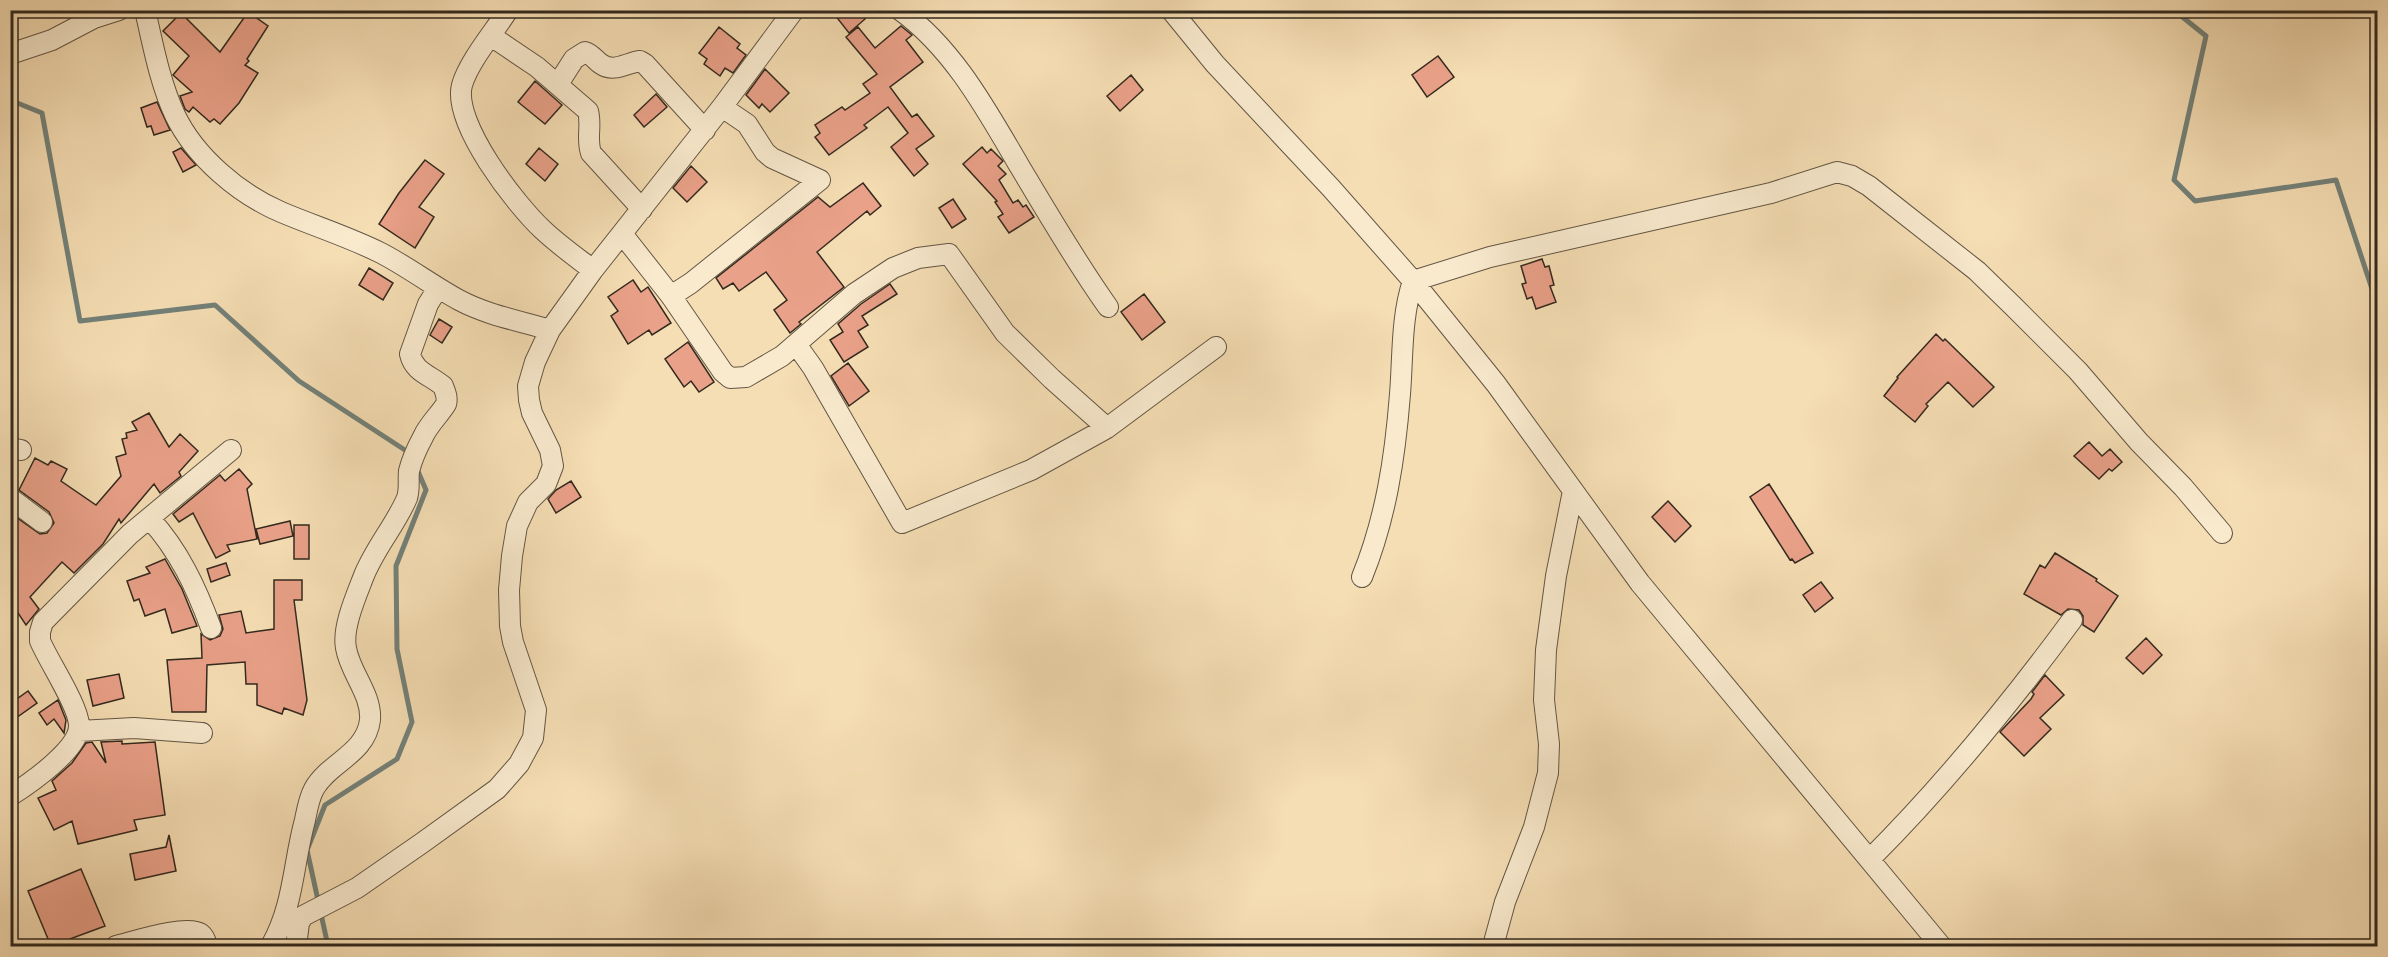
<svg xmlns="http://www.w3.org/2000/svg" width="2388" height="957" font-family="Vollkorn,serif">
<style>
.lines{fill:none;stroke-linecap:round;stroke-linejoin:round}
.stream{stroke:#738179;stroke-width:5}
.building{fill:#eaa189;stroke:#32291e;stroke-width:1.5}
.minor-casing{stroke:#635644;stroke-width:22}
.minor{stroke:#f9eace;stroke-width:20}
</style>
<rect width="100%" height="100%" fill="#f6deb4"/>
<filter id="stains"><feTurbulence type="fractalNoise" baseFrequency=".00333" numOctaves="4"/><feColorMatrix values="0 0 0 0 .2 0 0 0 0 .09 0 0 0 0 .02 0 0 0 .5 -.17"/></filter>
<radialGradient id="worn" r=".72"><stop offset=".6" stop-color="#630" stop-opacity="0"/><stop offset="1" stop-color="#630" stop-opacity=".3"/></radialGradient>
<g class="lines">
<path class="stream" d="M2168,10L2175,11L2206,36L2174,180L2195,201L2336,180L2378,307
M10,100L42,113L80,321L215,305L299,381L411,454
M328,946L307,850L325,805L397,759L412,722L397,649L396,566L426,490L417,469"/>
</g>
<path class="building" d="M831,10H858L865,19L849,33Z
M248,12L268,26L247,59L249,61L245,65L258,73L239,103L220,124L214,119L210,122L193,107L189,112L185,109L180,96L192,92L173,75L189,56L163,31L181,13L220,52Z
M901,26L912,35L906,40L923,62L890,87L912,117L917,114L934,136L916,149L928,164L914,176L891,147L908,133L888,107L864,125L867,128L829,155L815,137L820,133L815,125L842,107L845,110L870,93L863,84L877,74L846,37L858,27L875,48Z
M719,27L740,44L737,48L746,55L733,73L725,68L720,76L704,64L707,59L699,53Z
M1438,56L1454,77L1427,97L1412,75Z
M765,69L789,93L770,112L762,104L759,108L746,95Z
M1131,75L1143,90L1120,111L1107,96Z
M535,81L562,105L545,124L518,102Z
M656,94L667,107L644,127L634,115Z
M157,102L170,130L154,135L151,126L147,127L141,108Z
M982,147L987,153L991,149L1003,161L998,166L1006,174L999,180L1013,203L1018,200L1023,207L1026,205L1034,217L1009,233L998,217L1003,214L995,202L997,201L963,164Z
M181,148L196,165L183,172L173,152Z
M539,148L558,164L545,181L526,164Z
M425,160L444,174L419,207L434,217L415,248L379,224L399,193Z
M691,166L707,182L687,202L673,188Z
M863,183L881,206L870,215L867,211L817,252L844,287L799,322L801,324L790,333L774,310L787,300L766,272L739,291L733,283L723,289L716,278L818,197L830,207Z
M953,199L966,219L952,228L939,208Z
M1542,259L1545,267L1549,266L1554,285L1550,286L1556,302L1536,309L1532,297L1527,299L1522,284L1526,283L1521,266Z
M369,268L393,283L383,300L359,285Z
M633,280L641,292L648,287L671,323L652,335L649,330L628,344L611,316L618,311L608,297Z
M890,284L897,294L862,316L868,325L858,331L868,347L844,362L830,340L843,332L838,324L861,304Z
M1144,294L1165,322L1142,340L1121,312Z
M439,319L452,327L442,343L430,335Z
M1936,334L1943,341L1945,339L1994,387L1973,407L1948,382L1926,404L1928,406L1915,422L1884,396L1898,378L1897,377Z
M688,342L714,382L699,392L691,381L684,387L665,359Z
M848,363L869,391L849,406L831,376Z
M149,413L169,447L180,434L198,451L179,472L181,476L160,493L154,484L121,523L119,519L103,544L74,573L62,562L30,597L39,609L26,625L10,601V513L40,534L47,533L54,523L49,512L19,490L35,458L48,465L51,461L67,469L61,481L96,505L121,476L116,457L126,454L122,439L127,438L126,433L137,430L132,422Z
M2089,442L2102,456L2110,449L2122,462L2112,471L2109,469L2099,479L2074,456Z
M239,469L252,484L247,489L257,539L227,545L230,551L216,558L193,513L179,522L173,514L220,475L225,481Z
M571,481L581,497L556,513L548,499L556,490Z
M1769,484L1813,553L1795,563L1792,559L1790,560L1750,497Z
M1668,501L1691,526L1675,542L1652,517Z
M290,521L293,536L260,544L256,529Z
M294,525H309V559H294Z
M2055,553L2097,579L2096,581L2118,596L2094,632L2083,625V616L2079,610L2068,609L2061,615L2024,594L2040,565L2045,568Z
M165,559L182,589L197,626L172,633L165,609L145,616L139,599L134,601L127,581L150,573L146,567Z
M226,563L230,575L211,582L207,569Z
M274,580H302V600H294L307,700L303,715L284,708L282,714L257,705V684H246L245,662L207,665L206,712H172L167,660L202,658L201,634L210,640L220,636L223,629L219,615L241,611L246,633L274,629Z
M1821,582L1833,598L1815,612L1803,595Z
M2146,638L2162,655L2143,674L2126,658Z
M119,674L124,698L93,706L87,680Z
M2045,675L2064,695L2040,718L2051,729L2024,756L2000,732L2031,699L2034,694L2032,692Z
M28,691L37,703L16,718L10,710V704Z
M58,700L66,720L64,733L54,719L47,725L39,713Z
M122,741V744L155,742L165,815L134,820L137,830L78,844L72,821L54,830L38,798L56,790L52,781L72,763L86,743L92,742L106,763L101,742Z
M169,835L176,871L135,880L130,854L166,847Z
M81,869L105,926L51,946L28,891Z"/>
<g class="lines">
<defs>
<path id="minor" d="M145,10C153,45 160,83 175,115C195,157 239,194 281,212C314,226 349,237 381,253C408,267 433,286 459,300C487,315 520,321 550,330
M508,10C494,32 469,61 462,85C452,123 516,205 543,230C559,245 576,257 593,270
M900,10C954,49 987,111 1020,167C1048,214 1076,262 1108,307
M1171,10L1215,64L1331,188L1413,281L1496,384L1640,583L1941,946
M491,36L537,67L588,111C592,126 586,138 591,153L642,209
M10,54L52,40L94,18L119,10
M558,84L574,59L585,52C592,54 595,60 601,64C614,73 626,63 640,61L645,64L705,130
M722,107L747,124L765,152L772,158L820,180
M623,235L671,296L723,372L730,378L746,377L782,356L854,294L893,268L918,258L949,254L1005,333L1052,379L1107,428
M671,296L691,283L820,180
M796,344L813,368L902,523L1031,470L1107,428L1216,347
M10,448L21,450
M10,498L42,522
M150,519C179,551 196,587 211,628
M1362,577C1386,518 1395,458 1400,394C1403,357 1401,317 1413,281L1490,257L1771,193L1837,172L1852,176L1869,186L1977,271L2014,307L2078,371L2139,442L2183,487L2222,533
M79,731L134,728L202,733
M10,796C29,784 80,749 79,725C78,705 49,662 40,641V632L43,622L130,534L231,450
M1870,859C1944,785 2010,704 2072,620
M116,946C133,942 187,924 201,934C205,937 206,942 207,946
M271,946C294,905 293,864 305,820C307,810 309,798 314,789C328,763 366,754 370,720C372,694 350,673 346,648C342,628 356,596 363,578C374,549 395,526 407,498C410,489 408,480 409,471C412,459 417,448 423,437C428,425 441,413 446,404C448,398 445,391 443,386C430,375 414,372 410,354L428,304L438,288
M296,946L299,923L303,916L357,888L422,843L497,789L519,764L533,738L536,710L513,642L510,626L509,590L512,556L517,526L528,502L546,484L553,466L550,450L532,413L529,400L528,386L535,362L550,330L593,270L722,107L794,10
M1493,946L1505,902L1534,827L1548,773L1549,744L1544,700L1546,650L1556,576L1573,491"/>
</defs>
<use href="#minor" class="minor-casing"/>
<use href="#minor" class="minor"/>
</g>
<rect width="2388" height="957" fill="none" stroke="#f6deb4" stroke-width="36"/>
<rect x="12" y="12" width="2364" height="933" fill="none" stroke="#32291e" stroke-width="3"/>
<rect x="18" y="18" width="2352" height="921" fill="none" stroke="#32291e" stroke-width="1.5"/>
<rect width="100%" height="100%" filter="url(#stains)"/>
<rect width="100%" height="100%" fill="url(#worn)"/>
</svg>
